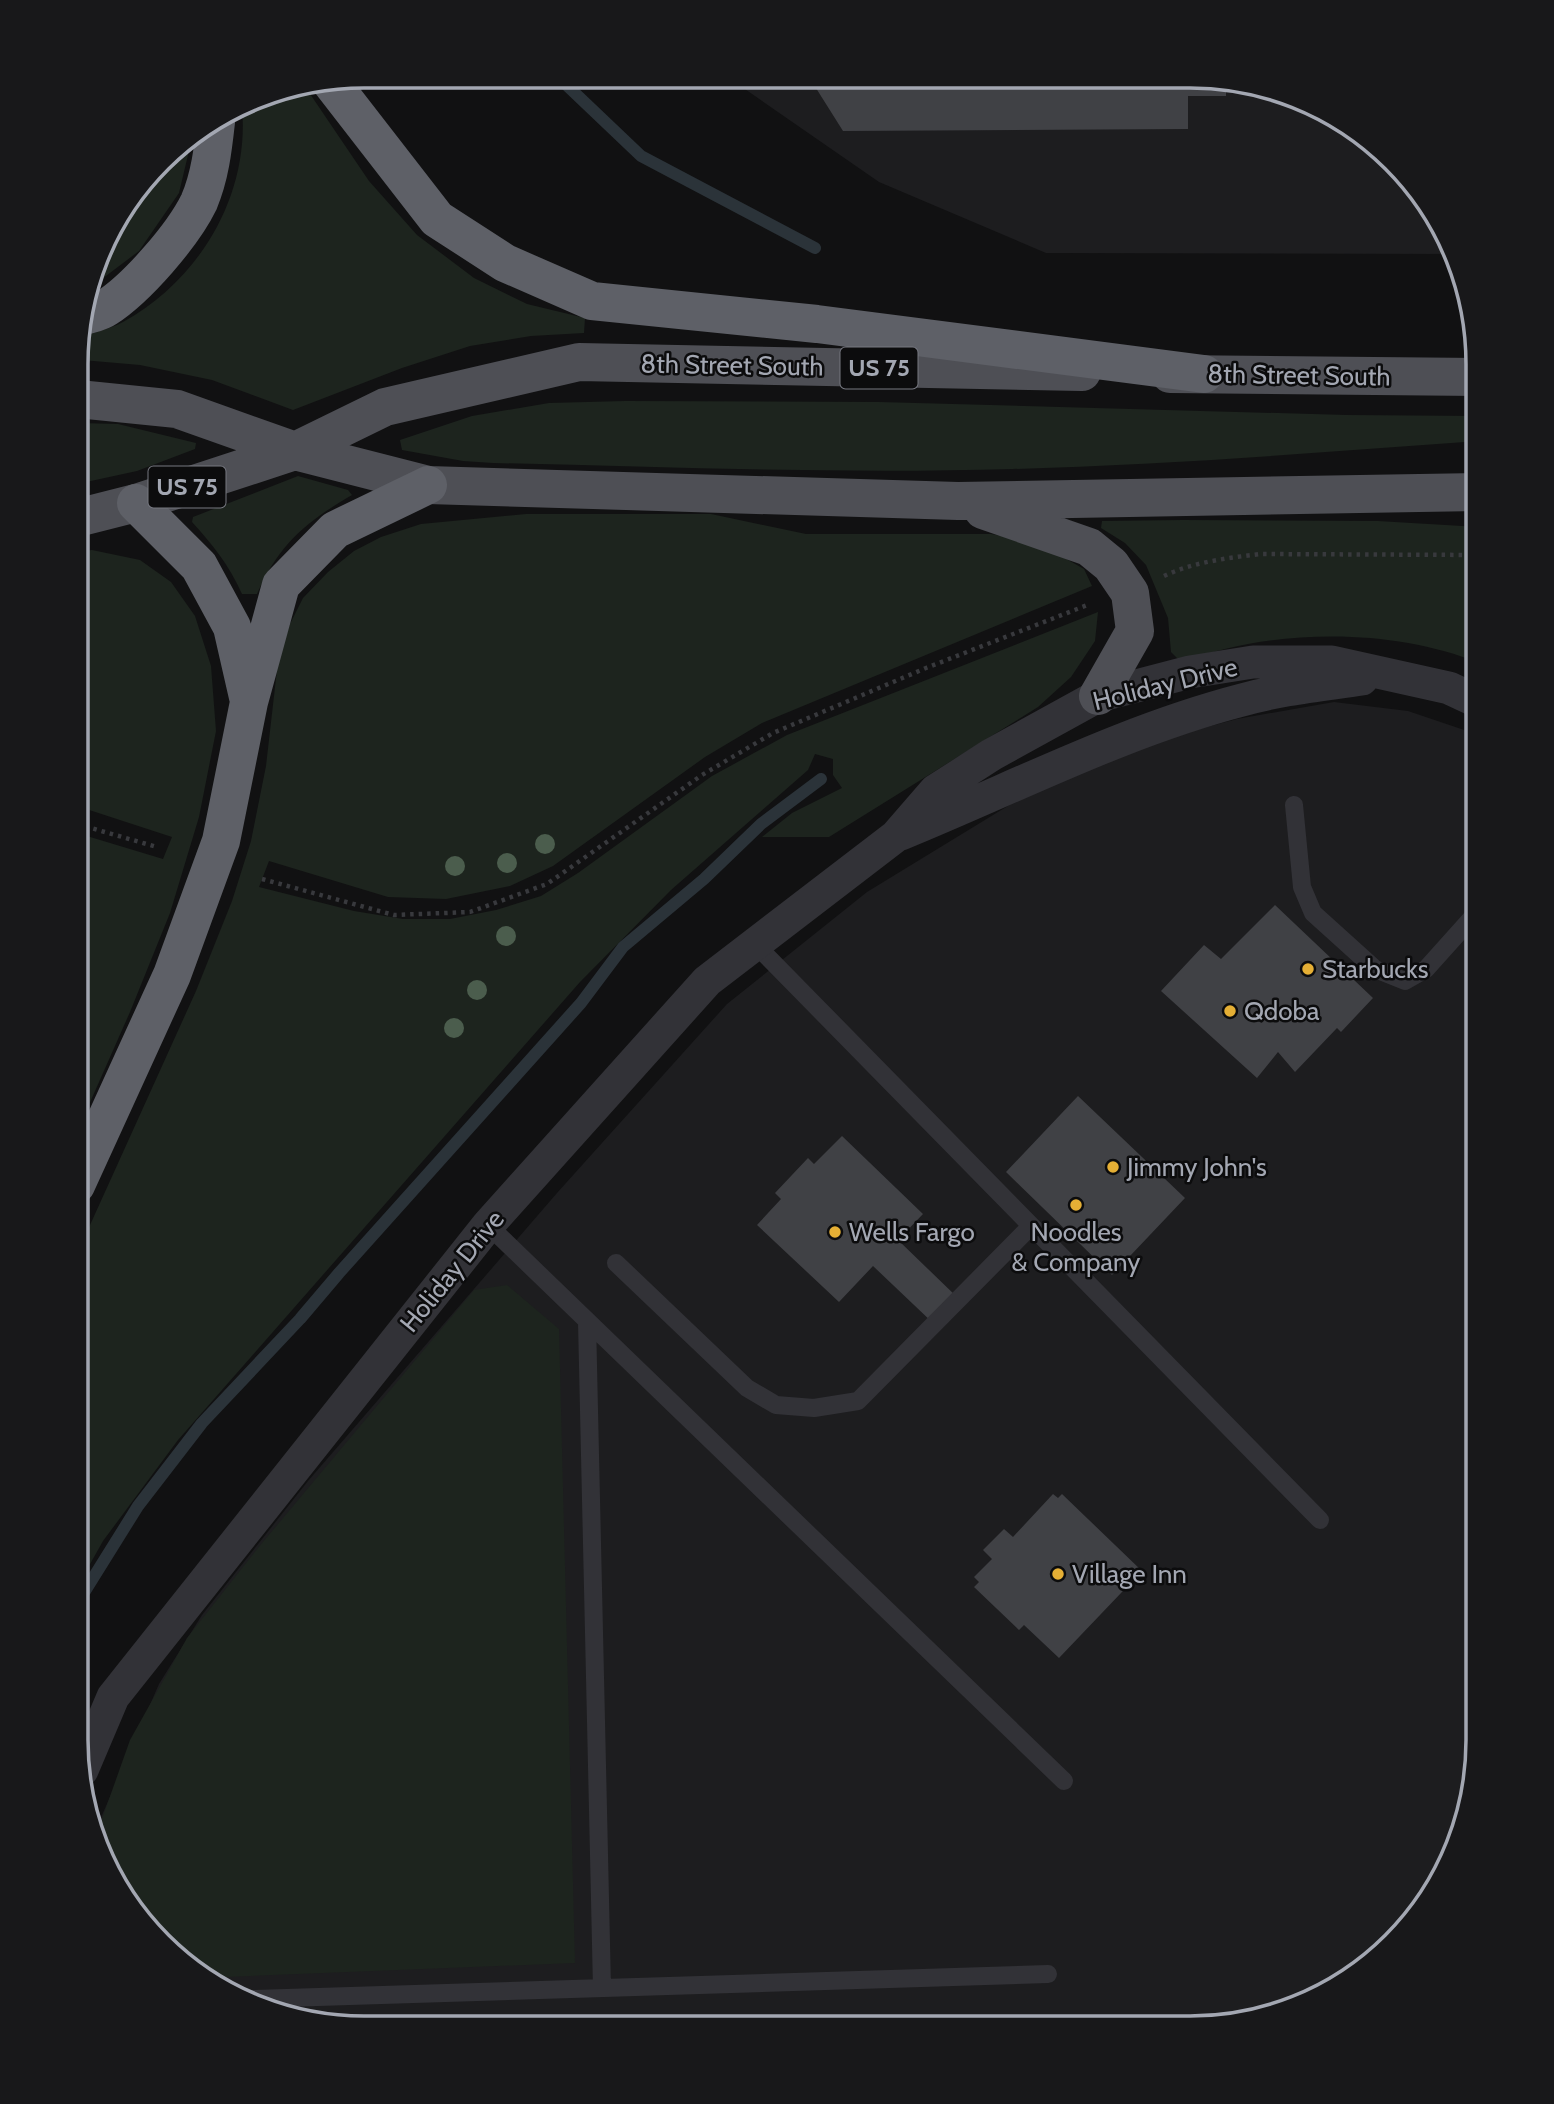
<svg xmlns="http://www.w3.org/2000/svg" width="1554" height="2104" font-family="Cabin,sans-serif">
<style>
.built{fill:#1d1d1f}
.green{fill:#1d241e}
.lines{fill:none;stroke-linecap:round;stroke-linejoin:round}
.stream{stroke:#2b3339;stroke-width:12}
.building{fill:#404145}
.path{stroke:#38393d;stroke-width:4.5;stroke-dasharray:3.5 5;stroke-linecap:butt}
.service{stroke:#323237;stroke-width:18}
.minor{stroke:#323237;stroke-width:33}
.primary{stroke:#4e4f55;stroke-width:38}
.motorway{stroke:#5e6067;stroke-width:38}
.tree{fill:#4b5d4d}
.poi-dot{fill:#e5af35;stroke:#0c0c0d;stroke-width:2.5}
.labels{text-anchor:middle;stroke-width:5;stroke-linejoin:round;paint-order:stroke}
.shield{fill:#0c0c0d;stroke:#767880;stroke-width:2}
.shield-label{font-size:24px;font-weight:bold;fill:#a3a7b2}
.street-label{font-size:26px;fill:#a3a7b2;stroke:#0c0c0d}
.poi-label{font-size:26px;fill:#a3a7b2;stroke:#0c0c0d;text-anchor:start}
.rim{fill:none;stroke:#a3a7b2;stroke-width:3.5}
</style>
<rect width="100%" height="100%" fill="#111112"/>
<path class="built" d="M726,76L1229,78L1351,124L1408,174L1449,236L1453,254L1046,253L879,182Z
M1334,702L1408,711L1479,735L1478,1760L1463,1834L1430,1900L1381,1957L1318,1999L1191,2029L326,2026L203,1980L147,1931L105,1868L96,1829L159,1684L202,1615L308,1481L557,1193L727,1004L867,892L1052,779L1132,747L1237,719Z"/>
<path class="green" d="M304,85L369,181L417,235L474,278L527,304L585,318L584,333L531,336L470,346L402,368L293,410L212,380L140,365L82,360V337C95,332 110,329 123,322C199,280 250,196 242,107L270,91Z
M188,138V155L179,193L139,251L90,288L114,220L174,146Z
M625,401L879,402L1347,415L1479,416V441C1324,452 1168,465 1013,469C840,474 666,467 493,463L463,461L402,450L400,440L472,416L549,403Z
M78,423L118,424L196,443L195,449L137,471L77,484Z
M298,476L348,490L352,495C306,522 279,544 257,594H242C229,565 213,545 192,522L193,517Z
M526,514H711L806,534H991L1028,541L1054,552L1084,569L1092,586L762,723L705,757L553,866L510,886L446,899L388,897L269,861L259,887L354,911L403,919H450L496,910L541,896L578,873L712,776L787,735L1098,612L1095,641L1071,677L1038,707L829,837H762L792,813L842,788L833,775V759L815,754L808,770L671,890L580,982L178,1440L103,1541L76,1589V1256L196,991L232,901L251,841L266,766L278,661L290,624L303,598L328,572L354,551L381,537L421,524Z
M1183,520L1378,521L1479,527V663C1391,627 1273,629 1185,661L1177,658L1171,652L1168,618L1146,565L1125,543L1101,528L1102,521Z
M92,550L140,560L171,582L195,616L211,666L216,731L199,817L170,913L130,1012L76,1134L77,833L163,859L172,837L77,806V552Z
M507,1285L559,1329L575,1963L201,1978L147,1931L105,1868L97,1833L130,1740L187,1638L258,1548L474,1290Z"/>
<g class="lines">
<path class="stream" d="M557,76L641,156L815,248
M75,1607L138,1506L202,1423L300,1319L339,1273L581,1003L623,947L704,879L761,824L821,779"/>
</g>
<path class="building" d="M809,77L1226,78V96H1188V129L843,131Z
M1275,905L1373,998L1341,1032L1337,1028L1295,1072L1278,1052L1257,1078L1161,991L1204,945L1221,959Z
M1078,1096L1185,1198L1112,1275L1006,1172Z
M842,1136L923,1214L898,1240L958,1298L934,1324L873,1266L839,1302L757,1225L781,1199L775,1193L808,1158L814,1164Z
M1053,1494L1058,1498L1062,1494L1142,1571L1059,1658L1024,1625L1019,1630L974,1587L979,1582L974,1577L992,1559L983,1550L1004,1529L1013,1537Z"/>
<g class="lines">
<path class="path" d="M1164,576C1193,562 1228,558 1260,554L1479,555
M77,824L157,847
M262,879L394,915L470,912L547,884L702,775L773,733L926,668L1090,604"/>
<path class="service" d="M1294,805L1302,887L1313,913L1375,969L1405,981L1426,969L1478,911
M756,945L1320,1520
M488,1225L1064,1781
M616,1263L747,1388L776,1405L814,1408L858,1401L1031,1226
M587,1321L602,1988
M252,1999L1048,1974"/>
<path class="minor" d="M901,834C1014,788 1123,731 1242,700C1281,689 1322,685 1362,679
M82,1770L113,1697L488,1225L707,981L896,836L935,791L991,755L1098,696L1190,672L1253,662H1332L1449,688L1479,702"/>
<path class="primary" d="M1170,374L1479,377
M78,399L177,409L295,451L428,485L958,501L1479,492
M983,510L1089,547L1111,565L1130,593L1135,631L1098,696
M77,518L136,503L295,451L385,407L579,362L1082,372"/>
<path class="motorway" d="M330,81L437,219L505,263L592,301L817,324L1204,374
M81,317C89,314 99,313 106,308C137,288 183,235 199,202C210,176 213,149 216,122
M136,503L199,566L232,627L248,697
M76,1185L172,975L221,841L249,702L281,585L335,530L428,485"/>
</g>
<g class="tree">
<circle cx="545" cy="844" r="10"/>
<circle cx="507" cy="863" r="10"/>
<circle cx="455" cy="866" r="10"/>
<circle cx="506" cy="936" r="10"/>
<circle cx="477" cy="990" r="10"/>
<circle cx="454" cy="1028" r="10"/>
</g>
<g class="poi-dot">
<circle cx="1308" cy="969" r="7"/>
<circle cx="1230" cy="1011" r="7"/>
<circle cx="1113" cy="1167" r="7"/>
<circle cx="1076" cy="1205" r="7"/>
<circle cx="835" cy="1232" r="7"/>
<circle cx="1058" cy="1574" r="7"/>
</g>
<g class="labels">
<g class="shield">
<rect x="840.5" y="347.5" width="77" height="41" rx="5"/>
<rect x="148.5" y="466.5" width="77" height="41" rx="5"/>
</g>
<g class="shield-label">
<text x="879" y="376">US 75</text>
<text x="187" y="495">US 75</text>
</g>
<g class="street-label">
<text transform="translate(732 365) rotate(1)" y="9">8th Street South</text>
<text transform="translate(1299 375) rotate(1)" y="9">8th Street South</text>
<text transform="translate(1165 684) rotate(-14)" y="9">Holiday Drive</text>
<text transform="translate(452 1271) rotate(-51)" y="9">Holiday Drive</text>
</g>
<g class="poi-label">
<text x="1322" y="978">Starbucks</text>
<text x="1244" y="1020">Qdoba</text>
<text x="1127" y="1176">Jimmy John's</text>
<text x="849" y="1241">Wells Fargo</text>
<text x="1076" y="1241" text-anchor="middle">Noodles<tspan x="1076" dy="30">&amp; Company</tspan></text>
<text x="1072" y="1583">Village Inn</text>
</g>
</g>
<path d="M0 0H1554V2104H0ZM364 88H1190A276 276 0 0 1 1466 364V1740A276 276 0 0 1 1190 2016H364A276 276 0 0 1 88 1740V364A276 276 0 0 1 364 88Z" fill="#18181a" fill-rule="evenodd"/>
<path class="rim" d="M364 88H1190A276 276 0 0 1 1466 364V1740A276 276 0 0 1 1190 2016H364A276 276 0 0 1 88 1740V364A276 276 0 0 1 364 88Z"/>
</svg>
